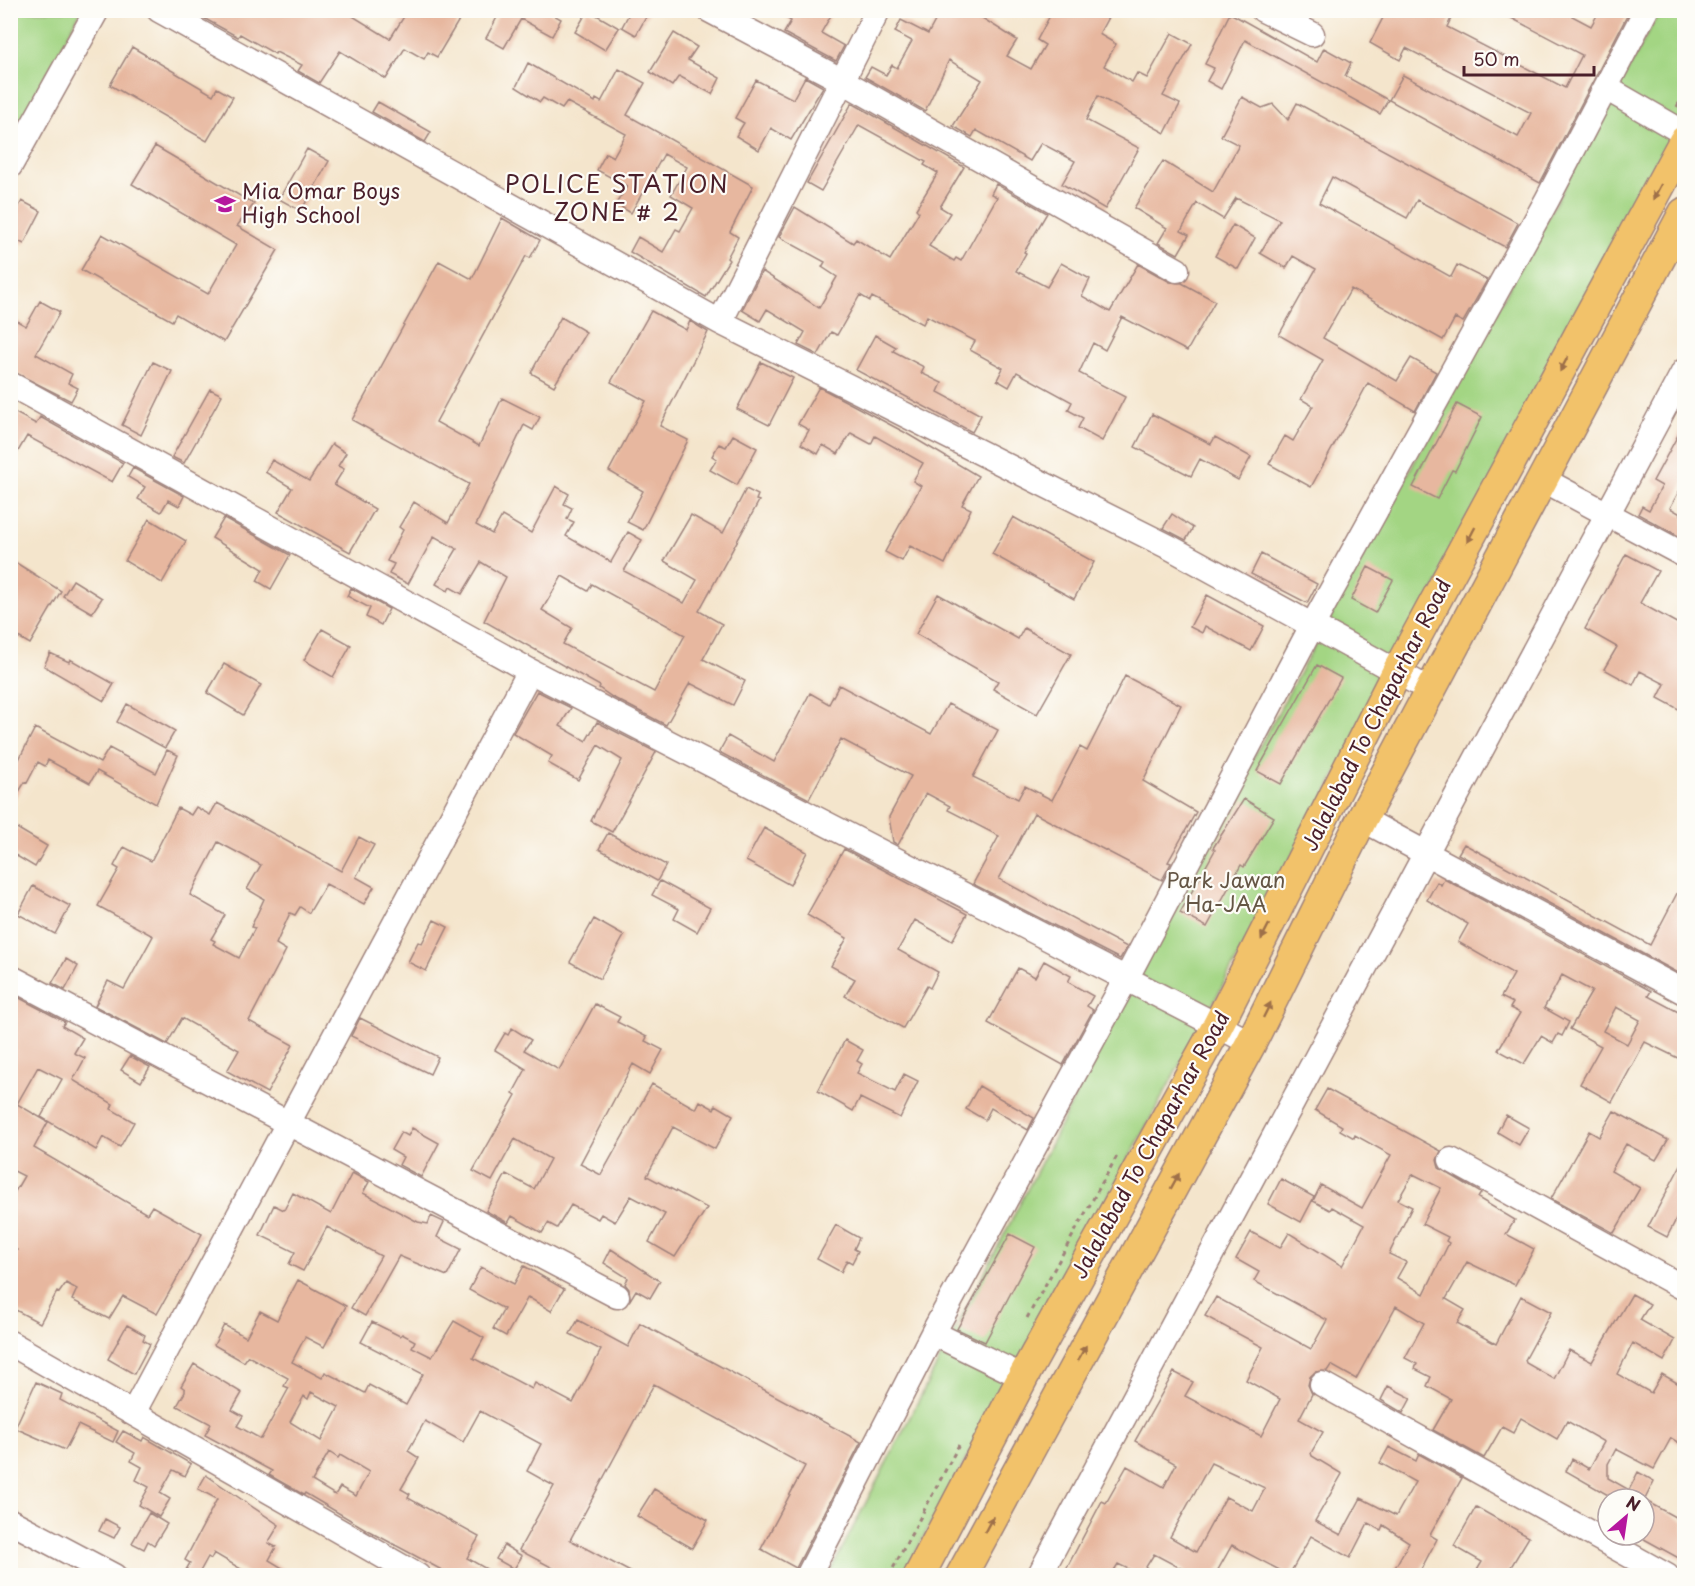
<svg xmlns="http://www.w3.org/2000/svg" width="1695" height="1586" font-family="'Playpen Sans',sans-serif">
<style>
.green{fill:#a3d583;stroke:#767a57;stroke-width:1.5}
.building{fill:#e7b79f;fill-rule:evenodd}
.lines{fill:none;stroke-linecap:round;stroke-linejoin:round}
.minor-casing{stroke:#9f827c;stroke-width:27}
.major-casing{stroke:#9f827c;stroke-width:33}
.path{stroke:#9f827c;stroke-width:3;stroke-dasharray:4.5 4.5;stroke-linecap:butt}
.minor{stroke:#fff;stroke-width:24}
.major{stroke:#f2c26a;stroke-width:30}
.oneway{fill:#9e704a}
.labels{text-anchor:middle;stroke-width:4.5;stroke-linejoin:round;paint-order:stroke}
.poi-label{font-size:21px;fill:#4a1f2b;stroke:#fdfcf7;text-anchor:start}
.street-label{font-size:21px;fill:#4a1f2b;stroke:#fdfcf7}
.park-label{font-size:21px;fill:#655645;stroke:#fdfcf7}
.quarter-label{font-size:24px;letter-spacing:1.5px;fill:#4a1f2b;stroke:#fdfcf7}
</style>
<rect width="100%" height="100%" fill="#fdfcf7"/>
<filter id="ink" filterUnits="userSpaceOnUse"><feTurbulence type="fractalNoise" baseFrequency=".0167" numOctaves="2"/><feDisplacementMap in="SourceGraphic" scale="12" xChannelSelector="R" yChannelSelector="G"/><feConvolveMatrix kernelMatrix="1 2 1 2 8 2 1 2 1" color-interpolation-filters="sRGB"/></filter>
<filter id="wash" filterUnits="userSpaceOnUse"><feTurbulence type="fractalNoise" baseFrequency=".008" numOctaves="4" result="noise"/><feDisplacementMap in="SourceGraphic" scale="24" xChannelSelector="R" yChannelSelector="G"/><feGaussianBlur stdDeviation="1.35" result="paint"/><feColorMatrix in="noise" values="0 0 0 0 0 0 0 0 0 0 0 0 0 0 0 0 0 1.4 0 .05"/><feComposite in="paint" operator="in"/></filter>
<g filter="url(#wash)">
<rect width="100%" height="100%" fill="#f4e5cc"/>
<path class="green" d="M11,11H81L11,142Z
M1660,11H1684V113L1555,363L1269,900L903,1575L828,1576L1189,876Z"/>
<g id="blocks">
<path class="building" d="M189,10H354L351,15L390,39L408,10H465L437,57L428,52L424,59L405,48L386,79L340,51L319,83L298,71L302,65L276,52L275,54L240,34L238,37Z
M501,10H545L561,19L552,36L521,19L504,48L486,38Z
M588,10L619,28L605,50L575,32Z
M631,10H650L636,35L622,27Z
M774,10H834L821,33L844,46L836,61L784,33L791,21Z
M941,10H982L979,16L1017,40L1007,56L1031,69L1045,45L1037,40L1053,10H1112L1099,34L1116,44L1104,66L1132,82L1137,73L1147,78L1172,33L1192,44L1163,96L1180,104L1165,133L1098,96L1086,120L1139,148L1105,209L1062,184L1075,161L1041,143L1030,161L976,130L972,137L953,126L982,80L949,60L925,111L865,77L871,67L886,75L892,65L897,68L912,41L895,32L901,20L928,34Z
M1387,10H1455L1447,27L1565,88L1582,55L1496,10H1561L1591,26L1600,10H1630L1540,183L1389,100L1403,75L1518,137L1531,113L1406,48L1400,60L1370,43Z
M1230,13L1317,62L1324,48L1351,63L1345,76L1388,100L1380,114L1245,40L1221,89L1207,81L1214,68L1205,64Z
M674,33L697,47L688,60L720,78L712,94L679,76L672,86L650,72Z
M132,47L213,95L217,88L233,97L207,141L110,85Z
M528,63L595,102L596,99L601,102L619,69L645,83L627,115L753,186L730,232L738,237L727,258L729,260L706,297L630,252L638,237L663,252L676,229L680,231L693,208L671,195L687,167L664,154L631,213L616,204L627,186L597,170L606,153L613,157L626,134L567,102L562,109L543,98L540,102L516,87Z
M805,77L823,87L791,140L771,128L759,150L736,136L744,123L735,118L756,80L793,99Z
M1242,97L1262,108L1273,104L1288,120L1297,103L1518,223L1505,247L1417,200L1407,218L1332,177L1319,203L1451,277L1457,265L1487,280L1463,322L1455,318L1443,340L1351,289L1323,338L1397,381L1411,358L1436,372L1415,411L1368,383L1311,487L1269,464L1285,436L1293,441L1313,406L1301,399L1323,360L1279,335L1316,269L1293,256L1286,268L1260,253L1280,220L1236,198L1223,219L1197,203L1181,231L1189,235L1178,254L1158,243L1167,228L1134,208L1163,161L1213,192L1239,145L1221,136Z
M378,102L431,132L425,142L372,112Z
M852,103L964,167L940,207L950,213L929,246L954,261L956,258L961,261L997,197L991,194L996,184L1047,213L1024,252L1026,253L1016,271L1047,287L1061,263L1090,279L1082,296L1110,312L1138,264L1170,282L1182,283L1215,301L1187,351L1122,317L1105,350L1093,343L1079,373L1125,397L1102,441L1078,428L1083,418L1068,410L1072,402L1017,372L1009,387L997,380L1003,368L970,350L975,341L927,316L923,324L872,297L870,301L860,295L837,335L831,332L818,355L798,345L805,332L767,309L760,321L742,310L762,271L819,308L837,277L822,267L825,262L779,237L795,207L853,243L856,239L890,260L919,212L916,209L938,173L924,165L926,162L859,125L821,191L807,183Z
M155,146L254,204L237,226L278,250L224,342L176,314L172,321L81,270L102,234L208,294L236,245L132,184Z
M307,149L329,161L301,211L279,199Z
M22,201L41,211L24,244L10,237V223Z
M502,218L540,240L530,258L526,256L436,422L479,446L502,398L540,417L533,430L524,425L476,525L492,534L502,516L531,533L556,486L569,494L564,504L572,508L567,519L574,522L566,536L611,562L628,532L642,540L624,571L684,603L697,580L664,561L691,515L723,533L746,489L758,495L756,500L759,501L699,611L722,624L703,659L745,681L733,705L690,683L666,725L612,697L599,688L600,686L484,621L506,577L481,562L462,594L450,587L448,591L436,584L457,549L434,536L408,584L389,574L394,564L387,561L403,530L399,527L414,502L448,523L469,484L352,420L439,261L472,279ZM562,576L588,591L592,584L685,635L654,692L563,644L572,628L542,610Z
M1233,225L1255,238L1238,269L1215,256Z
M40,301L60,312L36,354L72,374L68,383L78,388L71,401L10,370V317L26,326Z
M651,311L686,330L690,321L708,332L660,426L688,440L643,530L627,522L643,491L609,471L646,401L611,382Z
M561,317L586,332L554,386L531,373Z
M875,335L896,347L893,351L924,367L921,373L942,383L938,392L981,415L972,432L856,370Z
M153,362L172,371L141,435L122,425Z
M761,362L793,378L769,425L737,409Z
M819,387L904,432L978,476L962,505L971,509L945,564L910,546L902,561L885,552L921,486L913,481L923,463L875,436L871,444L851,433L838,454L823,445L818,454L801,444L809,430L798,424Z
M210,389L222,395L184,463L172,457Z
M1457,404L1482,417L1455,471L1452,470L1437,499L1413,487Z
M10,410L36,424L40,417L123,463L112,482L27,436L10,465Z
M1152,414L1211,444L1215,437L1251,457L1238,480L1200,459L1191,476L1135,447Z
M1684,424V482L1670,508L1684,516V539L1638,514L1642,506L1649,510L1662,486L1653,481Z
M733,435L757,448L737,485L710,470L717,459L712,456L719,444L726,447Z
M332,444L346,453L338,466L344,469L334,485L375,509L350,552L278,512L292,488L265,472L272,460L309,481Z
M133,468L184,496L179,506L168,500L161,512L138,499L145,487L128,477Z
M1172,514L1193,528L1186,540L1163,528Z
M1013,517L1094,562L1074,599L992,554Z
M224,518L290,555L271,589L257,581L263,569L212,538Z
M149,519L186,541L162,583L125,561Z
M1261,554L1317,584L1307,603L1251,574Z
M1626,554L1658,571L1640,603L1684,627V712L1658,698L1665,684L1640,671L1633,685L1604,669L1617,647L1585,629Z
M10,559L61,591L30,644L10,632Z
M1368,567L1393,580L1375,613L1351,600Z
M73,580L102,598L92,613L63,596Z
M351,588L389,609L381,625L366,617L370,608L347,596Z
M938,594L1018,639L1024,628L1071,654L1037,714L993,689L998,681L916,634Z
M1207,595L1264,626L1251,651L1205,626L1202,633L1190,627Z
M322,629L351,645L333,677L304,660Z
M50,653L69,662L70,659L114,684L104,701L44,666Z
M224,664L261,685L243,715L207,693Z
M1317,665L1341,678L1281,784L1257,771Z
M1125,676L1181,705L1143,781L1196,812L1168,862L1171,863L1162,880L1034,813L999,879L1127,947L1120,959L973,884L999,836L948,810L950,806L926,793L898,845L893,842L889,817L911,776L841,739L809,799L719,752L728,736L774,762L810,693L829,704L839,685L931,734L948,704L998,730L973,777L1018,799L1025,786L1052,800L1080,747L1087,751Z
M537,691L571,708L560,726L586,741L597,722L656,752L612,832L591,821L622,760L598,745L578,780L548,763L552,756L513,733Z
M127,704L175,731L165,748L117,722Z
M35,728L100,763L109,748L156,773L167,750L178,755L156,804L97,771L90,783L48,760L45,766L38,762L27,783L25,782L10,806V777Z
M1244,799L1274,817L1244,867L1241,865L1207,927L1180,913L1215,850L1213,848Z
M217,803L341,871L359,837L374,845L356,877L374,887L364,904L326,884L309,913L300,907L295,915L290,913L276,944L286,950L249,1021L293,1045L267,1093L227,1071L239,1050L182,1018L167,1044L95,1006L108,981L124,989L153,936L98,906L119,869L114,866L124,847L151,861L178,808L191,815L196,807L210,815ZM218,842L261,865L247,889L264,899L251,927L255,928L239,958L213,944L215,941L211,939L225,915L190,895Z
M10,824L47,846L35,867L10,852Z
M764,828L807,852L790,885L746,861Z
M608,833L666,865L657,881L599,849Z
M1464,844L1650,945L1684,880V976L1458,854Z
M844,849L967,914L952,941L915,920L898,950L938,972L930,988L927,986L903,1028L845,996L855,979L831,966L847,938L807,915Z
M1444,879L1651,991L1648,996L1684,1015V1061L1645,1042L1612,1102L1580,1084L1601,1046L1570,1029L1592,991L1562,975L1544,1008L1569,1022L1562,1036L1558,1034L1553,1043L1541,1036L1524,1064L1498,1050L1520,1013L1510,1008L1513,1003L1501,997L1514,974L1458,942L1468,924L1427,900L1437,882L1441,885ZM1616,1007L1640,1020L1627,1044L1603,1031Z
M660,881L710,908L697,932L674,919L679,909L652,895Z
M33,886L70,906L55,934L18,914Z
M594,919L624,936L600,979L570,962Z
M434,920L448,927L426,971L408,962L418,942L422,943Z
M66,959L78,966L65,990L52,983Z
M1044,961L1071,976L1068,982L1093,996L1087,1006L1093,1010L1063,1065L988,1023L1018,968L1035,977Z
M10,993L65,1022L62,1026L83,1038L74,1053L85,1058L73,1080L113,1104L111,1109L134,1122L120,1147L103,1137L96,1150L41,1117L62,1079L38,1067L17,1104L48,1122L34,1148L147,1214L152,1206L202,1234L157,1314L123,1296L109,1319L72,1300L77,1289L66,1283L59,1293L57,1292L40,1323L10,1307V1262L17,1250L10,1246V1200L24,1176L10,1169Z
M595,1004L620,1017L617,1022L647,1037L645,1041L663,1050L650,1074L633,1064L580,1164L601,1175L652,1084L696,1109L700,1101L714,1109L716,1105L733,1115L715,1149L673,1127L647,1176L707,1208L675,1257L649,1242L665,1214L631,1196L615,1222L601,1214L598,1219L571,1205L557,1228L548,1223L542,1233L512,1216L508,1223L486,1211L506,1174L534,1189L550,1159L515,1139L492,1181L473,1171L516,1095L513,1093L526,1069L495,1050L505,1033L508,1035L512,1028L531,1040L524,1050L559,1070Z
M360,1018L438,1057L430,1074L351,1036Z
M845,1040L863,1050L857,1061L862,1064L857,1073L895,1092L904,1074L918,1081L900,1118L860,1098L853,1111L818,1091Z
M130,1056L150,1067L141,1082L121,1070Z
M979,1086L1034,1118L1028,1130L991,1108L985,1120L966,1109Z
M1327,1089L1441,1151L1437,1160L1439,1168L1481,1193L1478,1198L1515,1220L1506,1234L1534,1249L1515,1285L1467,1262L1446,1299L1465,1310L1457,1323L1496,1344L1521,1296L1551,1312L1525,1360L1526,1363L1554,1379L1569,1350L1592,1362L1632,1294L1650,1304L1640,1320L1675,1340L1664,1361L1633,1343L1617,1374L1651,1393L1662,1374L1684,1387V1446L1671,1438L1654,1469L1616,1449L1608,1464V1478L1629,1490L1638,1472L1654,1481L1645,1499H1615L1566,1471L1572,1459L1589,1469L1604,1442L1567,1421L1557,1439L1521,1418L1513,1433L1502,1427L1484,1458L1433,1430L1451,1399L1427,1386L1431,1377L1415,1369L1417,1364L1405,1358L1424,1323L1396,1306L1356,1379L1331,1365L1327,1371L1315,1372L1310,1377L1308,1385L1312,1394L1299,1419L1323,1432L1311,1453L1312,1456L1342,1474L1315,1521L1341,1535L1361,1498L1396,1516L1415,1482L1380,1463L1389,1447L1416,1461L1419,1454L1462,1478L1430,1535L1437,1539L1418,1575H1391L1409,1542L1383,1525L1381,1530L1368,1523L1350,1558L1311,1536L1289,1575L1232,1545L1215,1575H1183L1186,1571L1154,1554L1141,1575L1118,1564L1111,1575H1063L1102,1501L1106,1503L1127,1466L1164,1487L1176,1464L1135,1441L1174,1372L1193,1382L1185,1396L1261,1436L1280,1399L1246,1380L1263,1347L1205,1316L1216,1297L1311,1349L1327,1320L1254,1281L1259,1272L1236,1259L1251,1232L1280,1248L1289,1233L1342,1266L1364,1225L1332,1207L1330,1210L1313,1201L1321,1185L1362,1208L1391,1155L1355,1135L1354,1138L1340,1130L1342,1126L1315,1110ZM1413,1174L1441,1188L1422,1224L1448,1237L1446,1241L1449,1243L1424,1294L1397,1278L1406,1262L1389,1254L1412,1207L1398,1200ZM1211,1463L1265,1488L1253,1511L1226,1497L1196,1552L1170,1537Z
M1614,1111L1668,1140L1656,1160L1626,1144L1611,1171L1640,1188L1614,1233L1551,1199L1589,1131L1599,1137Z
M1506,1115L1529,1128L1519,1145L1497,1132Z
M412,1128L439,1143L421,1177L399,1165L403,1157L391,1150L401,1132L408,1136Z
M1684,1159V1204L1667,1237L1648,1227Z
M352,1173L369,1182L363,1193L418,1222L428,1224L431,1216L444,1222L437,1237L461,1249L447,1276L399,1256L365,1316L351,1308L381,1256L327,1227L303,1271L289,1264L295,1252L260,1235L274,1205L284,1210L293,1193L331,1214Z
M1281,1179L1314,1197L1301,1222L1268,1204Z
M836,1225L859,1238L854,1249L858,1251L852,1263L847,1260L841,1272L817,1259Z
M1010,1234L1035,1247L985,1342L957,1329Z
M611,1249L660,1281L650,1298L636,1290L630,1300L629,1289L625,1284L628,1278L604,1263Z
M524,1266L564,1289L551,1311L528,1297L506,1336L493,1329L504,1309L469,1290L481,1267L514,1284Z
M298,1280L346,1306L324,1347L305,1337L292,1362L322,1378L325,1372L365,1393L369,1385L406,1405L423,1374L361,1342L372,1322L400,1336L402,1334L415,1341L412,1347L432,1357L454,1321L484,1338L473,1358L532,1389L535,1383L573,1403L601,1350L570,1334L578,1320L628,1347L640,1323L861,1442L796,1568L761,1549L805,1466L654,1384L570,1540L636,1575H566L519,1550L554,1486L527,1471L541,1444L480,1411L463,1442L425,1421L408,1451L419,1458L401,1489L410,1494L408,1498L479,1537L467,1558L497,1575H451L369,1531L305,1493L304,1495L269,1475L272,1471L205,1435L211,1424L177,1406L185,1392V1389L181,1386L194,1364L242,1393L232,1410L243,1416L237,1426L261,1439L289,1388L284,1386L288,1378L248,1356L244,1362L214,1345L224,1325L246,1337L260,1311L277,1320ZM311,1392L339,1407L321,1441L290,1422L304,1396L308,1399ZM329,1452L338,1458L340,1455L369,1472L356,1496L340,1487L335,1495L312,1481Z
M127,1325L145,1335L143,1340L150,1344L134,1374L108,1359Z
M36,1382L62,1394L60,1400L118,1431L113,1442L78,1425L65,1450L15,1428Z
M1388,1386L1411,1398L1403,1413L1381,1400Z
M123,1431L142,1441L144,1437L191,1464L185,1476L173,1470L160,1493L170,1499L159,1517L139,1505L149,1487L136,1480L142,1467L131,1461L135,1453L116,1442Z
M206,1475L279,1525L268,1543L276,1547L269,1560L294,1575H251L214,1553L211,1559L208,1557L198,1575H183L190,1563L185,1560L217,1499L198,1489Z
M654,1489L708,1520L692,1548L637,1516Z
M1644,1500L1684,1522V1561L1644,1539Z
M1476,1507L1529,1537L1506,1575H1474L1482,1562L1454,1546Z
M149,1513L167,1524L154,1545L148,1541L144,1549L132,1543Z
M105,1519L120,1527L114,1538L99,1531Z
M504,1545L522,1556L514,1569L496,1559Z"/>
</g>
</g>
<g filter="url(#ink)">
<use href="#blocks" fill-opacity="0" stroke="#9f827c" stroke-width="1.5"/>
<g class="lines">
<defs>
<path id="minor" d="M159,10L720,322L1171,548L1430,690
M709,10L841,80L1177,270
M1263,10L1312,34
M1606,88L1684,133
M10,166L97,10
M720,322L878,10
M10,384L530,671
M1542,479L1684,555
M1362,819L1684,992
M10,977L617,1296
M1451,1160L1684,1288
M933,1333L1023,1377
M10,1343L418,1576
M1322,1384L1667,1576
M133,1413L530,671L1251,1043
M10,1521L114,1576
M808,1576L933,1333L1127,977L1312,626L1547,200L1646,10
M1039,1576L1684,371"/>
<path id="major" d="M919,1576L1023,1377L1218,1025L1397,672L1684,141
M961,1576L1251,1043L1362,819L1684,213"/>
</defs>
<use href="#minor" class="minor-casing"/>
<use href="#major" class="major-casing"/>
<path class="path" d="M1677,107L1684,93
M1027,1318L1117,1156
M889,1576L960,1443"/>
<use href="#minor" class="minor"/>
<use href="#major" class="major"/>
</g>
<defs><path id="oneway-solid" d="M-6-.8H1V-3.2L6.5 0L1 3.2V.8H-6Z" transform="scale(1.5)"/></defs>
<g class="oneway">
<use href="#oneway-solid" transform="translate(1657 192) rotate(118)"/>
<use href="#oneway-solid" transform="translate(1564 364) rotate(118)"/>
<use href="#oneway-solid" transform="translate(1471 535) rotate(118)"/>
<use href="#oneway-solid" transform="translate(1265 932) rotate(117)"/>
<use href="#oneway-solid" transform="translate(1267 1010) rotate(-64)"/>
<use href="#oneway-solid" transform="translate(1175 1181) rotate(-61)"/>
<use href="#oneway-solid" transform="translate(1082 1353) rotate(-61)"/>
<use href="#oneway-solid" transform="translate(989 1524) rotate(-62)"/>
</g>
</g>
<defs>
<symbol id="school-bare" viewBox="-9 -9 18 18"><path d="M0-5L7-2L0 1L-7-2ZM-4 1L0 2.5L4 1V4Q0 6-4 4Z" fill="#b5179e" stroke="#fdfcf7" stroke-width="2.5" paint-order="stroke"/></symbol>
</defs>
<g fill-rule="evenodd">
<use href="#school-bare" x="210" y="189" width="30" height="30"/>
</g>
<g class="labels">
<g class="poi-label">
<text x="242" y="199">Mia Omar Boys<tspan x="242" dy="24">High School</tspan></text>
</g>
<g class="street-label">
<text transform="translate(1377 715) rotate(-63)" y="7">Jalalabad To Chaparhar Road</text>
<text transform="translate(1151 1145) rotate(-61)" y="7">Jalalabad To Chaparhar Road</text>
</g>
<g class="park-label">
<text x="1226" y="888">Park Jawan<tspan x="1226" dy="24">Ha-JAA</tspan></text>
</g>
<g class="quarter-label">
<text x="617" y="193">POLICE STATION<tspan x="617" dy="28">ZONE # 2</tspan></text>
</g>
</g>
<rect width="1695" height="1586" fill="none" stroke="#fdfcf7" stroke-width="36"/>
<g transform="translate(1626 1517) rotate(29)"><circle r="28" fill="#fdfcf7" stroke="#b5a4a5" stroke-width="1.5"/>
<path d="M0-4.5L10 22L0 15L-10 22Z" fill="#b5179e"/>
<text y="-9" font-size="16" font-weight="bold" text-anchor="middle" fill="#4a1f2b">N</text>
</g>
<path d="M1464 66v9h130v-9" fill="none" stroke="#4a1f2b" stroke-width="3"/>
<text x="1473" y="66" font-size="18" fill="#4a1f2b" stroke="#fdfcf7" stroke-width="4.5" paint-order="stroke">50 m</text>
</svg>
